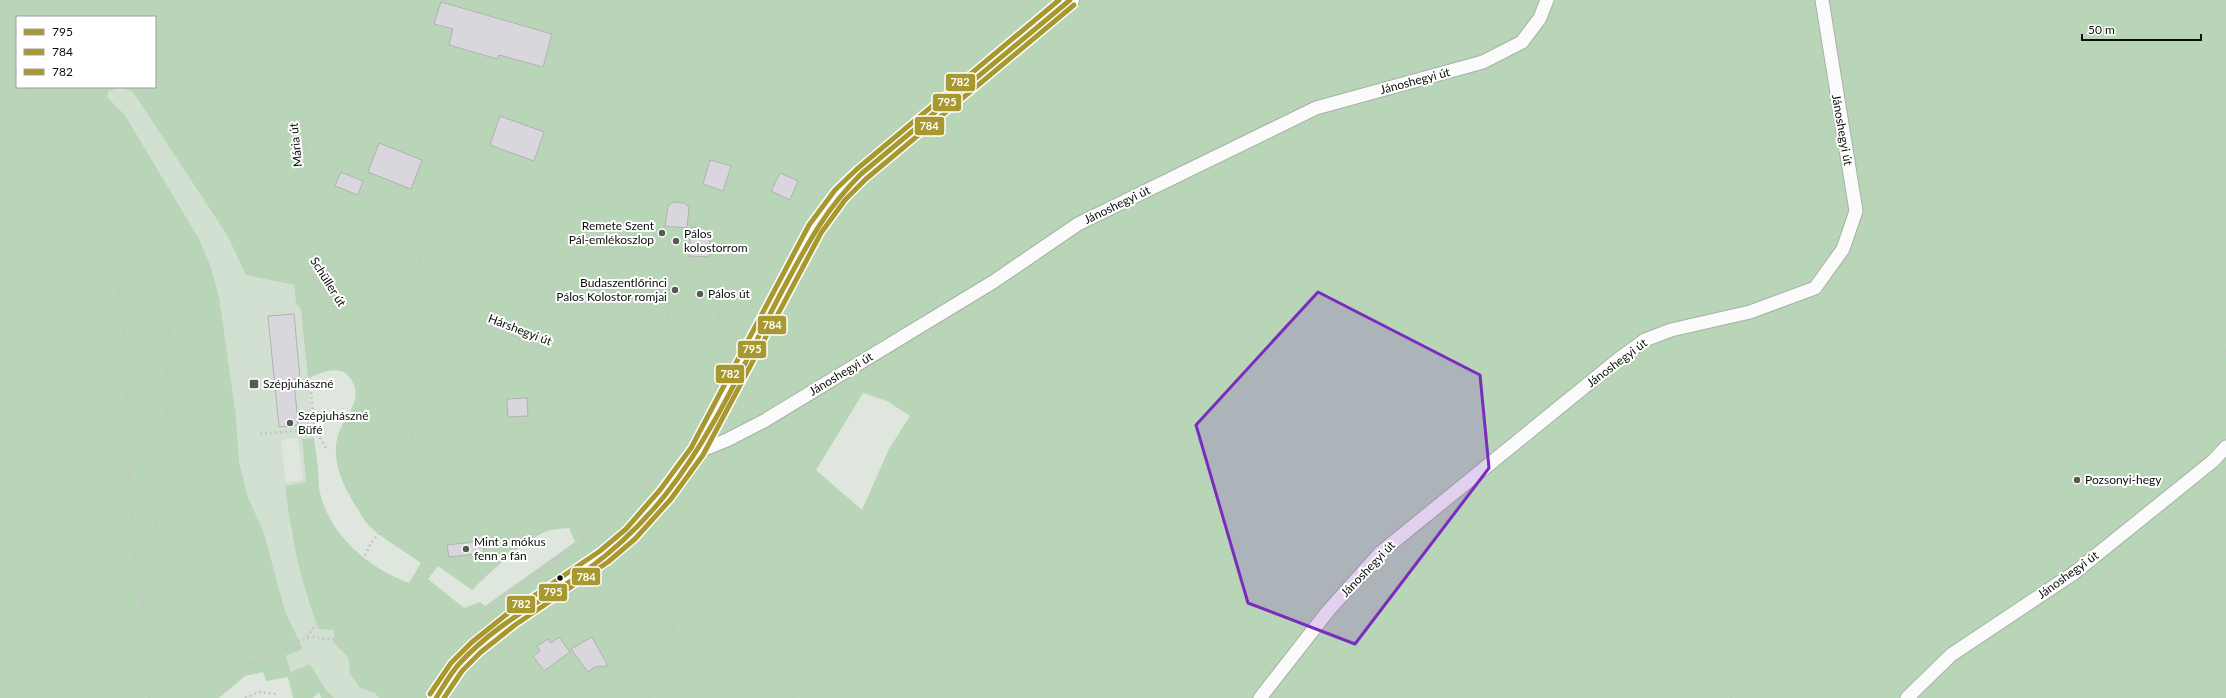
<svg xmlns="http://www.w3.org/2000/svg" width="2226" height="698" font-family="Lato,sans-serif">
<style>
.built{fill:#d2e0d1;fill-rule:evenodd}
.green{fill:#b8d5b8;fill-rule:evenodd}
.building{fill:#dad6dd;stroke:#b1b2b2}
.lines{fill:none;stroke-linecap:round;stroke-linejoin:round}
.minor-casing{stroke:#aaafa9;stroke-width:15}
.secondary-casing{stroke:#aaafa9;stroke-width:20}
.path{stroke:#c4c6c4;stroke-width:2.5;stroke-dasharray:2 3;stroke-linecap:butt}
.minor{stroke:#fafbfa;stroke-width:13}
.secondary{stroke:#fafbfa;stroke-width:18}
.bus-1-casing{stroke:#fff;stroke-width:8}
.bus-2-casing{stroke:#fff;stroke-width:8}
.bus-3-casing{stroke:#fff;stroke-width:8}
.bus-1{stroke:#a7982f;stroke-width:5}
.bus-2{stroke:#a7982f;stroke-width:5}
.bus-3{stroke:#a7982f;stroke-width:5}
.marked{fill:#7b2cbf;fill-opacity:0.2;stroke:#7b2cbf;stroke-width:3;stroke-linejoin:round}
.poi-dot{fill:#555a54;stroke:#fff;stroke-width:1.5}
.bus-dot{fill:#0a0f0a;stroke:#fff;stroke-width:1.5}
.labels{text-anchor:middle;stroke-width:4;stroke-linejoin:round;paint-order:stroke}
.street-label{font-size:12px;fill:#0a0f0a;stroke:#fff}
.poi-label{font-size:12px;fill:#0a0f0a;stroke:#fff;text-anchor:start}
.line-badge{stroke:#fff;stroke-width:1.5}
.badge-label{font-size:11px;text-anchor:middle;font-weight:bold;fill:#fff}
</style>
<rect width="100%" height="100%" fill="#dfe6de"/>
<path class="built" d="M121,87L133,92L227,235L246,275L294,285L296,304L301,309L314,438L302,440L306,482L290,529L308,601L335,630L334,643L348,657L350,674L360,688L375,693L379,698H334L326,690L310,664L292,672L286,656L303,649L285,611L264,533L248,497L239,462L236,416L219,296L199,239L125,115L107,97L109,91ZM298,438L303,480L286,482L281,440Z"/>
<path class="green" d="M0,0H2226V698H379L375,693L360,688L350,674L348,657L334,643V630L319,629C300,583 291,535 285,486L306,482L302,439L314,438C315,449 318,461 318,472C319,479 318,486 320,493C330,536 369,568 409,583L421,563C405,551 384,540 369,526C365,522 362,516 359,511C344,488 329,460 339,432C344,417 361,403 354,385C345,362 325,371 308,378L301,309L296,304L294,285L246,275L227,235L133,92L121,87L109,91L107,97L125,115L199,239L210,265L219,296L236,416L239,462L248,497L264,533L285,611L303,649L286,656L291,672L310,664L326,690L334,698H321L319,692L313,698H293L288,677L266,681L263,672L245,676L219,698H0ZM17,17H155V87H17ZM863,393L887,401L910,416L889,449L862,510L816,470ZM569,528L575,542L485,606L480,602L464,608L428,579L438,566L472,590C490,572 524,540 547,531C553,529 562,529 569,528Z"/>
<path class="building" d="M441,2L552,34L543,67L499,55L497,59L449,45L453,29L434,24Z
M500,116L544,132L534,161L490,145Z
M379,143L422,160L411,189L368,172Z
M710,160L731,166L723,191L703,184Z
M341,172L363,181L358,195L335,186Z
M780,173L798,181L790,200L771,191Z
M673,202L684,203L689,207L687,228L665,226L668,206Z
M691,227L705,228L710,234L709,257L689,256Z
M294,314L300,379H294L298,425L279,427L268,316Z
M527,398L528,416L508,417L507,399Z
M482,541L484,553L449,557L447,545Z
M559,637L570,652L544,671L533,656L540,651L537,646L548,639L551,643Z
M592,637L608,666L595,667L588,672L571,649Z"/>
<g class="lines">
<defs>
<path id="minor" d="M697,452L727,440L764,421L993,282L1078,224L1316,108L1483,62L1522,42L1540,18L1547,0
M1260,698L1328,611L1380,553L1620,358L1645,340L1671,330L1750,312L1815,288L1843,249L1856,211L1822,0
M1907,698L1951,655L2074,573L2213,461L2226,447"/>
<path id="secondary" d="M436,698C444,686 451,673 460,663C501,618 558,593 604,557C641,528 671,491 697,452L815,229L840,195L861,174L1070,0"/>
</defs>
<use href="#minor" class="minor-casing"/>
<use href="#secondary" class="secondary-casing"/>
<path class="path" d="M159,0L198,13L208,19L225,43L242,90L248,139L253,157L262,178L288,213L300,242L303,264L386,389L412,437L417,461L429,584
M1602,0L1655,7
M0,68L17,77
M26,87L84,135L109,153L127,161L137,176L156,224L172,252L176,266L167,351L166,447L163,462L156,477L159,514L154,530L151,556L152,573L150,585L144,595L142,607L138,610L140,643L156,673
M0,117C29,142 64,166 85,198C125,258 124,333 127,402C130,470 130,539 142,607L156,618L212,639L229,649L270,659
M845,165L868,144
M300,240L298,204L308,173L302,115L320,33L308,0
M253,275L303,264
M313,276L401,300L480,324L591,366L698,418
M937,299L965,254L1036,175L1082,103L1113,65L1152,0
M410,302L422,249L437,216
M933,334L953,350L978,356L985,360C987,373 999,390 1008,398
M661,399L667,354V324L675,245
M471,428L501,455L547,472L567,490
M315,429L302,306L320,289
M260,434L315,429L327,450
M412,437L440,431L547,420
M2107,488L2158,424L2218,365L2226,350
M584,538L592,521L652,480L662,470
M2021,542L2044,553L2062,565
M1937,595L1958,613L1965,629
M498,605L496,602L584,538L563,478L558,445L551,435L532,345L568,255C579,249 590,254 602,250L699,260L717,272L721,290L717,333L694,362L665,373
M463,634L476,620L585,541L611,527
M521,635L510,646V661L536,698
M307,637L364,558L371,543L419,485L440,431
M0,690L261,662C280,658 293,639 314,637L443,655
M149,698L156,673
M245,698L259,692L277,694
M650,698L672,635L690,556L707,493L724,456
M794,698L816,639L858,545L884,514L935,465L965,439L976,420L1008,398L1170,365L1310,294L1415,238L1532,170L1588,144L1621,123L1639,82L1657,0
M1730,698L1778,669L1805,659L1937,595L2107,488L2158,469L2208,444"/>
<use href="#minor" class="minor"/>
<use href="#secondary" class="secondary"/>
<defs>
<path id="bus-1" d="M436,698C443,687 450,674 459,664C495,624 544,600 587,570C617,548 643,523 666,494C713,435 747,357 782,291C807,245 824,211 861,174L1070,0"/>
<path id="bus-2" d="M444,698L462,671L481,652L515,625L608,562L635,539L671,499L703,455L821,233L845,200L866,179L1074,5"/>
<path id="bus-3" d="M430,694L451,663L472,642L507,614L600,551L626,529L660,490L691,448L809,225L835,190L857,169L1059,0"/>
</defs>
<use href="#bus-1" class="bus-1-casing"/>
<use href="#bus-2" class="bus-2-casing"/>
<use href="#bus-3" class="bus-3-casing"/>
<use href="#bus-1" class="bus-1"/>
<use href="#bus-2" class="bus-2"/>
<use href="#bus-3" class="bus-3"/>
</g>
<path class="marked" d="M1318,292L1480,375L1489,468L1355,644L1248,603L1196,425Z"/>
<g class="poi-dot">
<circle cx="662" cy="233" r="4"/>
<circle cx="676" cy="241" r="4"/>
<circle cx="675" cy="290" r="4"/>
<circle cx="700" cy="294" r="4"/>
<rect x="249" y="379" width="10" height="10" rx="2"/>
<circle cx="290" cy="423" r="4"/>
<circle cx="2077" cy="480" r="4"/>
<circle cx="466" cy="549" r="4"/>
</g>
<circle class="bus-dot" cx="560" cy="578" r="3.5"/>
<g class="labels">
<g class="street-label">
<text transform="translate(1415 81) rotate(-15)" y="4">Jánoshegyi út</text>
<text transform="translate(1842 130) rotate(80)" y="4">Jánoshegyi út</text>
<text transform="translate(296 145) rotate(-96)" y="4">Mária út</text>
<text transform="translate(1117 205) rotate(-26)" y="4">Jánoshegyi út</text>
<text transform="translate(328 282) rotate(58)" y="4">Schüller út</text>
<text transform="translate(520 330) rotate(21)" y="4">Hárshegyi út</text>
<text transform="translate(1617 363) rotate(-37)" y="4">Jánoshegyi út</text>
<text transform="translate(841 374) rotate(-31)" y="4">Jánoshegyi út</text>
<text transform="translate(1368 569) rotate(-46)" y="4">Jánoshegyi út</text>
<text transform="translate(2068 575) rotate(-36)" y="4">Jánoshegyi út</text>
</g>
<g class="poi-label">
<text x="654" y="230" text-anchor="end">Remete Szent<tspan x="654" dy="14">Pál-emlékoszlop</tspan></text>
<text x="684" y="238">Pálos<tspan x="684" dy="14">kolostorrom</tspan></text>
<text x="667" y="287" text-anchor="end">Budaszentlőrinci<tspan x="667" dy="14">Pálos Kolostor romjai</tspan></text>
<text x="708" y="298">Pálos út</text>
<text x="263" y="388">Szépjuhászné</text>
<text x="298" y="420">Szépjuhászné<tspan x="298" dy="14">Büfé</tspan></text>
<text x="2085" y="484">Pozsonyi-hegy</text>
<text x="474" y="546">Mint a mókus<tspan x="474" dy="14">fenn a fán</tspan></text>
</g>
</g>
<g class="line-badge">
<rect x="945" y="73" width="31" height="19" rx="4" fill="#a7982f"/>
<rect x="932" y="93" width="30" height="19" rx="4" fill="#a7982f"/>
<rect x="914" y="116" width="31" height="20" rx="4" fill="#a7982f"/>
<rect x="757" y="315" width="30" height="20" rx="4" fill="#a7982f"/>
<rect x="737" y="340" width="30" height="19" rx="4" fill="#a7982f"/>
<rect x="715" y="364" width="30" height="20" rx="4" fill="#a7982f"/>
<rect x="571" y="567" width="30" height="19" rx="4" fill="#a7982f"/>
<rect x="538" y="583" width="30" height="19" rx="4" fill="#a7982f"/>
<rect x="506" y="595" width="30" height="19" rx="4" fill="#a7982f"/>
</g>
<g class="badge-label">
<text x="960" y="86">782</text>
<text x="947" y="106">795</text>
<text x="929" y="130">784</text>
<text x="772" y="329">784</text>
<text x="752" y="353">795</text>
<text x="730" y="378">782</text>
<text x="586" y="581">784</text>
<text x="553" y="596">795</text>
<text x="521" y="608">782</text>
</g>
<rect x="16" y="16" width="140" height="72" fill="#ffffff" stroke="#9d9f9d"/>
<rect x="24" y="29" width="20" height="6" fill="#a7982f" stroke="#9d9f9d"/>
<text x="52" y="36" font-size="12" fill="#0a0f0a">795</text>
<rect x="24" y="49" width="20" height="6" fill="#a7982f" stroke="#9d9f9d"/>
<text x="52" y="56" font-size="12" fill="#0a0f0a">784</text>
<rect x="24" y="69" width="20" height="6" fill="#a7982f" stroke="#9d9f9d"/>
<text x="52" y="76" font-size="12" fill="#0a0f0a">782</text>
<path d="M2082 34v6h119v-6" fill="none" stroke="#0a0f0a" stroke-width="2"/>
<text x="2088" y="34" font-size="12" fill="#0a0f0a" stroke="#ffffff" stroke-width="3" paint-order="stroke">50 m</text>
</svg>
